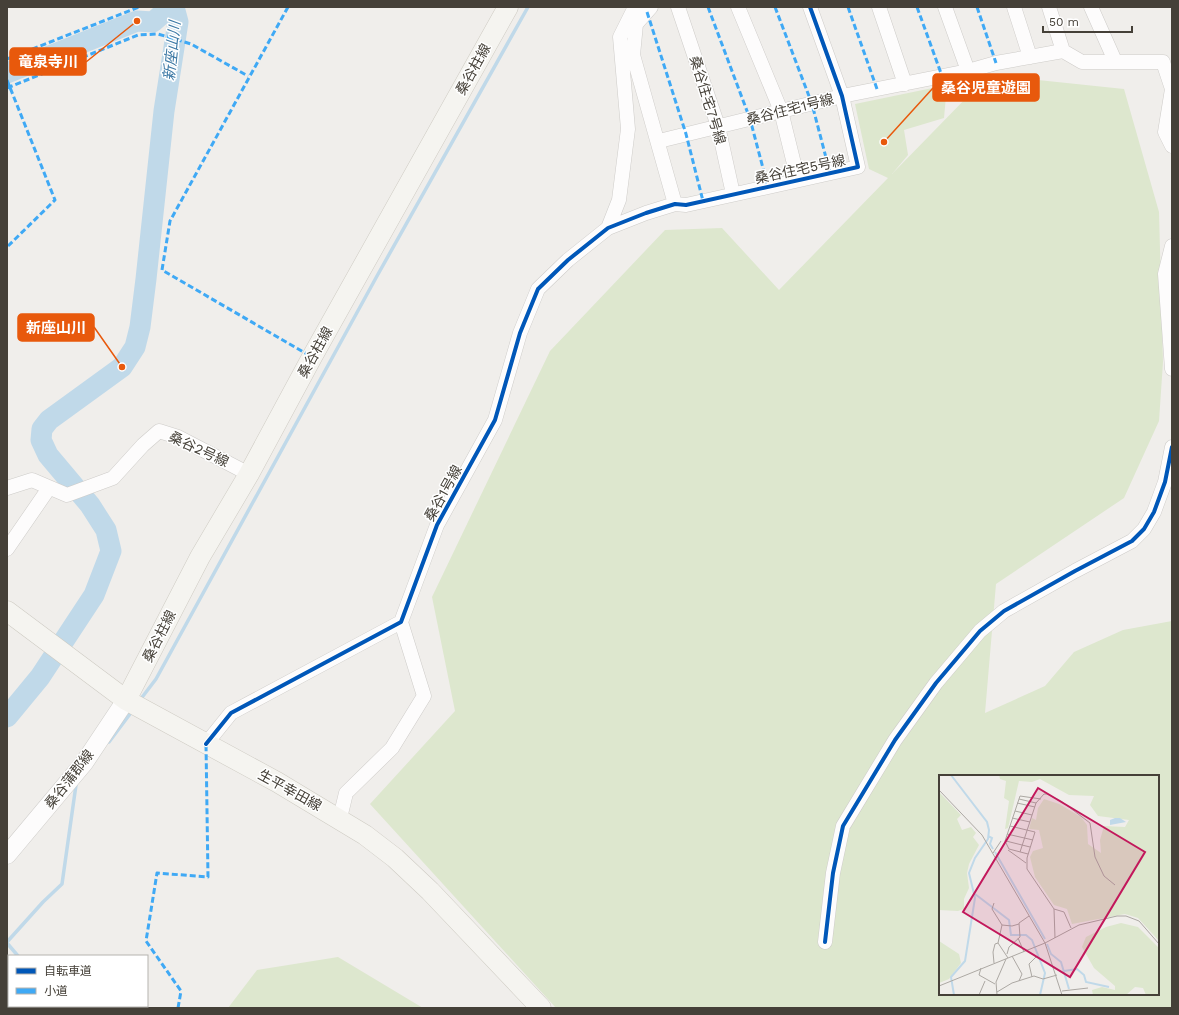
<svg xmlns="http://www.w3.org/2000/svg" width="1179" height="1015" font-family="'Work Sans','Noto Sans JP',sans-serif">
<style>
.green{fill:#dde7ce;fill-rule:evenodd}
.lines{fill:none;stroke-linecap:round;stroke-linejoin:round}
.stream{stroke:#c0d9e9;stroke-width:3.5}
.river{stroke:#c0d9e9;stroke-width:21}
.minor-casing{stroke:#ceccc9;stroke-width:15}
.tertiary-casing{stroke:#ceccc9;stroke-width:19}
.secondary-casing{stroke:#cecbc3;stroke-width:21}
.minor{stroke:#fdfcfc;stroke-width:14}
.tertiary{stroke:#fdfcfc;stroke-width:18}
.secondary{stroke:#f5f4f0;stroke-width:20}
.quiet{stroke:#3fa9f5;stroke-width:3;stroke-dasharray:6 3;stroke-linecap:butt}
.cycleway-casing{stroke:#fff;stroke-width:6}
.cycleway{stroke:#0057b8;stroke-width:4}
.labels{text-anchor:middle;stroke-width:3;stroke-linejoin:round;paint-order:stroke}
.street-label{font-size:14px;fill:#454038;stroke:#fff}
.water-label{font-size:15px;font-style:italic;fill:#3d79a5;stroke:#fff}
.inset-river{fill:none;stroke:#c0d9e9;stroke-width:2}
.inset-road{fill:none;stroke:#aca8a3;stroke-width:1}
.view{fill:#c2185b;fill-opacity:0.15;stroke:#c2185b;stroke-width:2}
.inset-edge{fill:none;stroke:#454038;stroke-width:2}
.leader{fill:none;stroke:#e8590c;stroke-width:1.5}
.callout-dot{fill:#e8590c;stroke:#fff;stroke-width:1.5}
.callout{fill:#e8590c;stroke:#e8590c;stroke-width:1.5}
.callout-label{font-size:15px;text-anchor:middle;font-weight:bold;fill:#fff}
</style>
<rect width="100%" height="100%" fill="#f0eeeb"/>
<path class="green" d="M1038,80L1124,89L1159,212L1163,362L1159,421L1124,498L996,584L985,713L1045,686L1074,652L1123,630L1172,621V1008H556L370,804L455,711L432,597L550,351L665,230L722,228L779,290L888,178L869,169L855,104L947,85L944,118L904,130L908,155L892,174L970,94ZM940,776H1158V994H940Z
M338,957L423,1008H228L257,970Z"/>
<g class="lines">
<path class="stream" d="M140,700L156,679L377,276L528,7
M109,742L133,710
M7,942L43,902L62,884L76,785
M7,943L18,956
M61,1006L63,1008"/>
<path class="river" d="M7,73L137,21L153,22L170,7
M7,717L40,677L94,595L111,551L106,530L90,505L48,455L41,440L42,429L49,420L122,367L135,347L140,327L146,279L164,111L178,22L174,7"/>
<defs>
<path id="minor" d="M651,7L636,24L633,55L675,204
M678,7L718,126L733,194
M738,7L781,111L798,180
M879,7L905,84
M945,7L968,71
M1014,7L1030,57
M1049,7L1063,51
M1091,7L1115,61
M1063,51L1082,62H1163L1172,89L1165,132L1172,146
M659,141L842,96L968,71L996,63L1063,51
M608,228L619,200L628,129L620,37L635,7
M1172,246L1165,274L1172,369
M7,488L32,480L67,495L113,478L143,445L159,431L178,437L249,474
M7,549L49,488
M206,744L231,713L401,622L437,525L495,420L520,333L538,289L568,260L608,228L646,213L675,204L686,205L858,167L842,96L810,7
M340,818L346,793L392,748L424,696L401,622
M825,942L833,873L843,826L895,740L936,683L980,631L1004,611L1075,571L1132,541L1144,529L1154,512L1165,482L1172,447"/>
<path id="tertiary" d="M7,855L84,763L126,700"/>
<path id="secondary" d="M7,611L126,700L277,782L365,835L395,858L430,891L541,1008
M126,700L200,557L249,474L312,357L508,7"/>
</defs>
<use href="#minor" class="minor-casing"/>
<use href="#tertiary" class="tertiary-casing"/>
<use href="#secondary" class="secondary-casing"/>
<use href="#minor" class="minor"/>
<use href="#tertiary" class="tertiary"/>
<use href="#secondary" class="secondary"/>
<path class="quiet" d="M288,7L170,221L162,270L312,357
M708,7L750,119L768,187
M775,7L812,104L830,173
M848,7L877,89
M917,7L942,76
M977,7L996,63
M647,12L686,134L703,201
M7,59L139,7
M7,80L55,200L7,247
M7,88L138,35L158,34L191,44L248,76
M178,1008L181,991L146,941L157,873L208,877L206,744"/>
<defs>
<path id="cycleway" d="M206,744L231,713L401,622L437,525L495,420L520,333L538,289L568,260L608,228L646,213L675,204L686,205L858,167L842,96L810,7
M825,942L833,873L843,826L895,740L936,683L980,631L1004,611L1075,571L1132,541L1144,529L1154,512L1165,482L1172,447"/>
</defs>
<use href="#cycleway" class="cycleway-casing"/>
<use href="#cycleway" class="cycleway"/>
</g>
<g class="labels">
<g class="street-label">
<text transform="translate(473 69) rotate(-61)" y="5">桑谷柱線</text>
<text transform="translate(708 100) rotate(73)" y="5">桑谷住宅7号線</text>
<text transform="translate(790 109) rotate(-14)" y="5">桑谷住宅1号線</text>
<text transform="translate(800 169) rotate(-12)" y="5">桑谷住宅5号線</text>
<text transform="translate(315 352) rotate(-61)" y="5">桑谷柱線</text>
<text transform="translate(199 449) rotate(25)" y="5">桑谷2号線</text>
<text transform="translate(443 493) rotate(-61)" y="5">桑谷1号線</text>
<text transform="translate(159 636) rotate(-63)" y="5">桑谷柱線</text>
<text transform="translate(69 779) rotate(-52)" y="5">桑谷蒲郡線</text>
<text transform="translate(290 790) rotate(29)" y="5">生平幸田線</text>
</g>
<g class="water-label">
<text transform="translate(172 51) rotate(-84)" y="5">新座山川</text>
</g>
</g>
<g transform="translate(939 775)">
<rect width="220" height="220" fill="#f0eeeb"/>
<path d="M60,0H220V166L199,143L186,139L133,149L128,134L115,130L96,102L91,82L94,76L104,73L100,55L90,54L93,43L97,45L99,33L105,24L120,29L142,42L148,50L149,69L162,78L161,65L165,51L186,52L190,45L159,41L151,30L155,21L130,20L101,4L93,7L80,6L69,53L66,54L70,26L65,23L67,6L61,4ZM0,17L22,40L18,44L23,55L32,52L37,58L34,62L40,70L30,89L28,98L30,113L25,124V134L19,136L0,135ZM182,148L199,152L220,173V220H207L204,213L196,212L187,220H154L153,215L163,212L176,215V211L155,193L143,172L147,162L167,152ZM0,166L20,179L22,188L10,204L0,208Z" fill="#dde7ce"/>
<path d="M176,43H181L187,47L171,50V45Z" fill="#c0d9e9"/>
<path class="inset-river" d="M12,0L48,47L50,55L49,64L36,83L30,98L36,123L26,186L12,202L15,220M49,61L53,63L51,69L54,74M56,77L106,164M36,119L70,145L72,160H87L93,165L106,198L101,220M108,169L112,179L122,187L130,214M125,196L138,194L145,200L147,207L170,212"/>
<path class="inset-road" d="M0,15L43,60L106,168M80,24L81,21L102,24M78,28L96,32M76,36L93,40M73,43L91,47M71,51L96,57L88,83V94L115,134L116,163M68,59L94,65M67,66L91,72M69,75L87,88M81,77L97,28L105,19H108L122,26L151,48L156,82L165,101L176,110M54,78L62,66M89,79L70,74L66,66L80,24L97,28M55,128L53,134L63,150L59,168L69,183M115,134L125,137L132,153M63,150L73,151L80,149M79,163L85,177M106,168L123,220M68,179L70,172L81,162L80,148L90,141M73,181L83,199L80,206M55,188L54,177L56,169L59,168M42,193L40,200L56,209M93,202L90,189L97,182M0,211L106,168L140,150L178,141H187L200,146L220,169M123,216L149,213M58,217L73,208L95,201L104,204L118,200M40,220L46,206M58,220L57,207L67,184"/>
<path class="view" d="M99,13L206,77L131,202L24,137Z"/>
<rect width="220" height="220" class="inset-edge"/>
</g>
<path class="leader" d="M137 21L86 62M884 142L933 88M122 367L94 327"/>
<g class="callout-dot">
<circle cx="137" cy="21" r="4"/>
<circle cx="884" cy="142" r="4"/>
<circle cx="122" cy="367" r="4"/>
</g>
<g class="callout">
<rect x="10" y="48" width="76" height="27" rx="4"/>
<rect x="933" y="74" width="106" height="27" rx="4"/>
<rect x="18" y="314" width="76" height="27" rx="4"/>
</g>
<g class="callout-label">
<text x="48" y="67">竜泉寺川</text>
<text x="986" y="93">桑谷児童遊園</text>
<text x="56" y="333">新座山川</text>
</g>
<rect width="1179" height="1015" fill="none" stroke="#454038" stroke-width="16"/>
<rect x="8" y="955" width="140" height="52" fill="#ffffff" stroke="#b5b3af"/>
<rect x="16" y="968" width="20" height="6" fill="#0057b8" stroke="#b5b3af"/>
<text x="44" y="975" font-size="12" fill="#454038">自転車道</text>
<rect x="16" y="988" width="20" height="6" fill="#3fa9f5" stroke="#b5b3af"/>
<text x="44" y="995" font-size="12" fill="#454038">小道</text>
<path d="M1043 26v6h89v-6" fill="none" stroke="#454038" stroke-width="2"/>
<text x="1049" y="26" font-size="12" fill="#454038" stroke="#ffffff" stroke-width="3" paint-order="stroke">50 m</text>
</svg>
